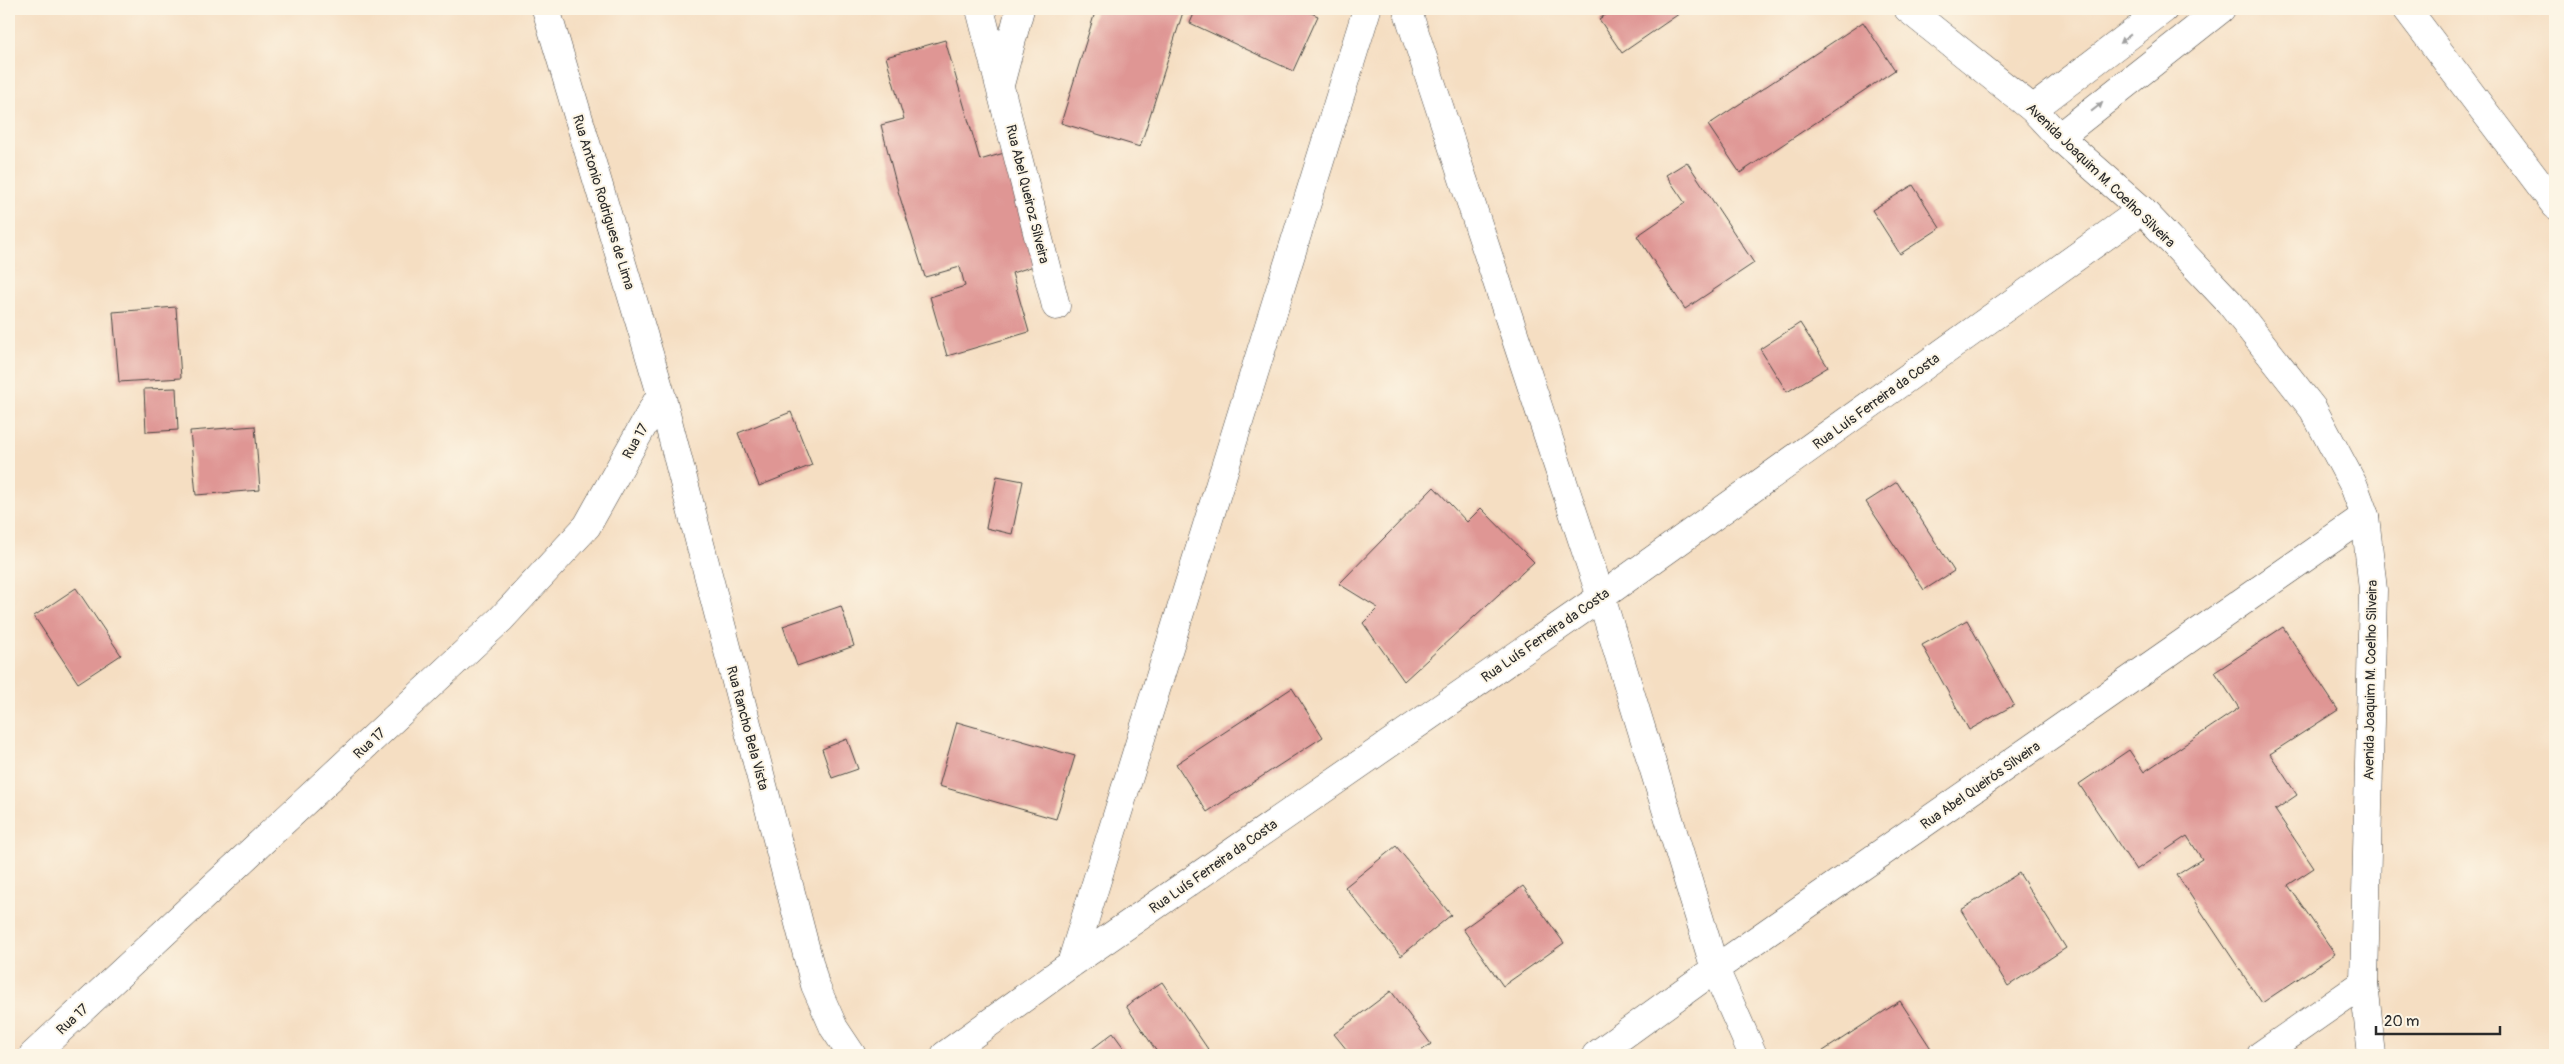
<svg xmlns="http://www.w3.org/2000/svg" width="2564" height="1064" font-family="Pangolin,sans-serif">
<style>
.building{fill:#df9694}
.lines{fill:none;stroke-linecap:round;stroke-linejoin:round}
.street-casing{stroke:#494642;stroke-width:29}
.secondary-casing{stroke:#494642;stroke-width:29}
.street{stroke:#fff;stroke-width:28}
.secondary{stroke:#fff;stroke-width:28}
.oneway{fill:#a0a0a0}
.labels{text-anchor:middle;stroke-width:4;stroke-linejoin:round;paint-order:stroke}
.street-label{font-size:14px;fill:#2b2b2b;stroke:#fcf5e5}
</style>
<rect width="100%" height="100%" fill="#fcf5e5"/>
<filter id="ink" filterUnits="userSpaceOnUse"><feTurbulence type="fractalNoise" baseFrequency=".02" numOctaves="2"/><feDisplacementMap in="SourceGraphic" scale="10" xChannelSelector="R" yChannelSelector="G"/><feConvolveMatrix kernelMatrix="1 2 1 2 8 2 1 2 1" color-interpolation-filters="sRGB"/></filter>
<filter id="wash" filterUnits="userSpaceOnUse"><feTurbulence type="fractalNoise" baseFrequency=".0096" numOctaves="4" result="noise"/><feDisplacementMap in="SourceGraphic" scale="20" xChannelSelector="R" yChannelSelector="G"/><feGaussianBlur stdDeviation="1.12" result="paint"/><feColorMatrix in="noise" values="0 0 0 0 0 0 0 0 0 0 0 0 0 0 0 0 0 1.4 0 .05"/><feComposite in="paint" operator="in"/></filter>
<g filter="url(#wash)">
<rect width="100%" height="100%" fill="#f5dec2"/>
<g id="blocks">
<path class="building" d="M1096,9H1184L1140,147L1061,123Z
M1196,9H1302L1318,16L1293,71L1190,23Z
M1615,9H1686L1622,53L1599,19Z
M1863,22L1895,70L1740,173L1708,125Z
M945,40L980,160L1011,151L1043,263L1012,273L1029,332L947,356L930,297L965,286L960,267L925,277L898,191L881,125L904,119L886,57Z
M1687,162L1754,263L1685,309L1637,236L1685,203L1666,175Z
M1913,185L1940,228L1900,254L1872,210Z
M176,307L181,378L119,382L113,312Z
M1800,323L1828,367L1787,392L1760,349Z
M176,388L178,430L146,432L144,389Z
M791,412L812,465L759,486L738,433Z
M255,426L260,490L196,495L190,431Z
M997,476L1023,481L1012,534L986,528Z
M1897,482L1954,571L1924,590L1866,502Z
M1434,487L1467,522L1481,508L1534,562L1404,681L1363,623L1378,608L1339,584Z
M76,588L121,655L78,683L34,616Z
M841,606L854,646L797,666L783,626Z
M1967,620L2014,705L1969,730L1922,645Z
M2283,627L2338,710L2270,754L2297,795L2275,810L2314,868L2288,885L2335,954L2262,1003L2177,875L2202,859L2187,836L2136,870L2079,784L2129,750L2144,772L2239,708L2215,672Z
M1292,688L1323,737L1207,812L1176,764Z
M957,722L1075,756L1056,819L939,786Z
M847,739L858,769L832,778L822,749Z
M1396,846L1451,915L1401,956L1345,887Z
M2019,873L2066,948L2008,986L1961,910Z
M1523,886L1564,943L1503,986L1463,929Z
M1162,982L1212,1055H1159L1126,1006Z
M1391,991L1431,1044L1415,1055H1351L1334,1034Z
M1900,1001L1934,1053L1817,1055Z
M1113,1033L1129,1055H1084Z"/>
</g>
</g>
<g filter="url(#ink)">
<use href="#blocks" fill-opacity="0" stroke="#494642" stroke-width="1"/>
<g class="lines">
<defs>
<path id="street" d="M546,9L661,394L815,985L834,1028L852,1055
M980,9L1056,306
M1407,9L1601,597L1715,969L1753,1055
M2407,9L2555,205
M1001,81L1020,9
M2033,109L2164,9
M2059,137L2221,9
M1071,964L1367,9
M33,1055L501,619L587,526L661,394
M945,1055L1071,964L1601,597L2142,210
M1596,1055L1715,969L2365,516
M2261,1055L2364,983"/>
<path id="secondary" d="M1908,9L2033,109L2059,137L2142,210L2230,303L2313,409L2354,486L2365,516L2373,590L2364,983L2372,1055"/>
</defs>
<use href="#street" class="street-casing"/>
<use href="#secondary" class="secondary-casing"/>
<use href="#street" class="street"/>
<use href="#secondary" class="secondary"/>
</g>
<defs><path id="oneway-solid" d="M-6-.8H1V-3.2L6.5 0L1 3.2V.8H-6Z" transform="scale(1.25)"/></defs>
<g class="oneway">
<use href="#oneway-solid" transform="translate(2125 39) rotate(142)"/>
<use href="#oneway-solid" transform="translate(2097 107) rotate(-38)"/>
</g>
</g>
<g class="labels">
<g class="street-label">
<text transform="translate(2101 175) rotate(44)" y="5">Avenida Joaquim M. Coelho Silveira</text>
<text transform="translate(1028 194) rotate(76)" y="5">Rua Abel Queiroz Silveira</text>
<text transform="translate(604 202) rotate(73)" y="5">Rua Antonio Rodrigues de Lima</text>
<text transform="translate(1876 401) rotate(-36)" y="5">Rua Luís Ferreira da Costa</text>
<text transform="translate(635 441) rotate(-61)" y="5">Rua 17</text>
<text transform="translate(1545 635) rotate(-35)" y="5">Rua Luís Ferreira da Costa</text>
<text transform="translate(2370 680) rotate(-89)" y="5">Avenida Joaquim M. Coelho Silveira</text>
<text transform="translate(748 728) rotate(75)" y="5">Rua Rancho Bela Vista</text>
<text transform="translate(369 743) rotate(-43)" y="5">Rua 17</text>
<text transform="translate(1980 785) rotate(-35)" y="5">Rua Abel Queirós Silveira</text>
<text transform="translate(1213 866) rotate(-35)" y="5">Rua Luís Ferreira da Costa</text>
<text transform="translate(72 1019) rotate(-43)" y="5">Rua 17</text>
</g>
</g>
<rect width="2564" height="1064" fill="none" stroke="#fcf5e5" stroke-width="30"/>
<path d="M2376 1026v8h124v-8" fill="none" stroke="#2b2b2b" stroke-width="2.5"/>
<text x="2384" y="1026" font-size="15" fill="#2b2b2b" stroke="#fcf5e5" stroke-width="4" paint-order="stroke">20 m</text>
</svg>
